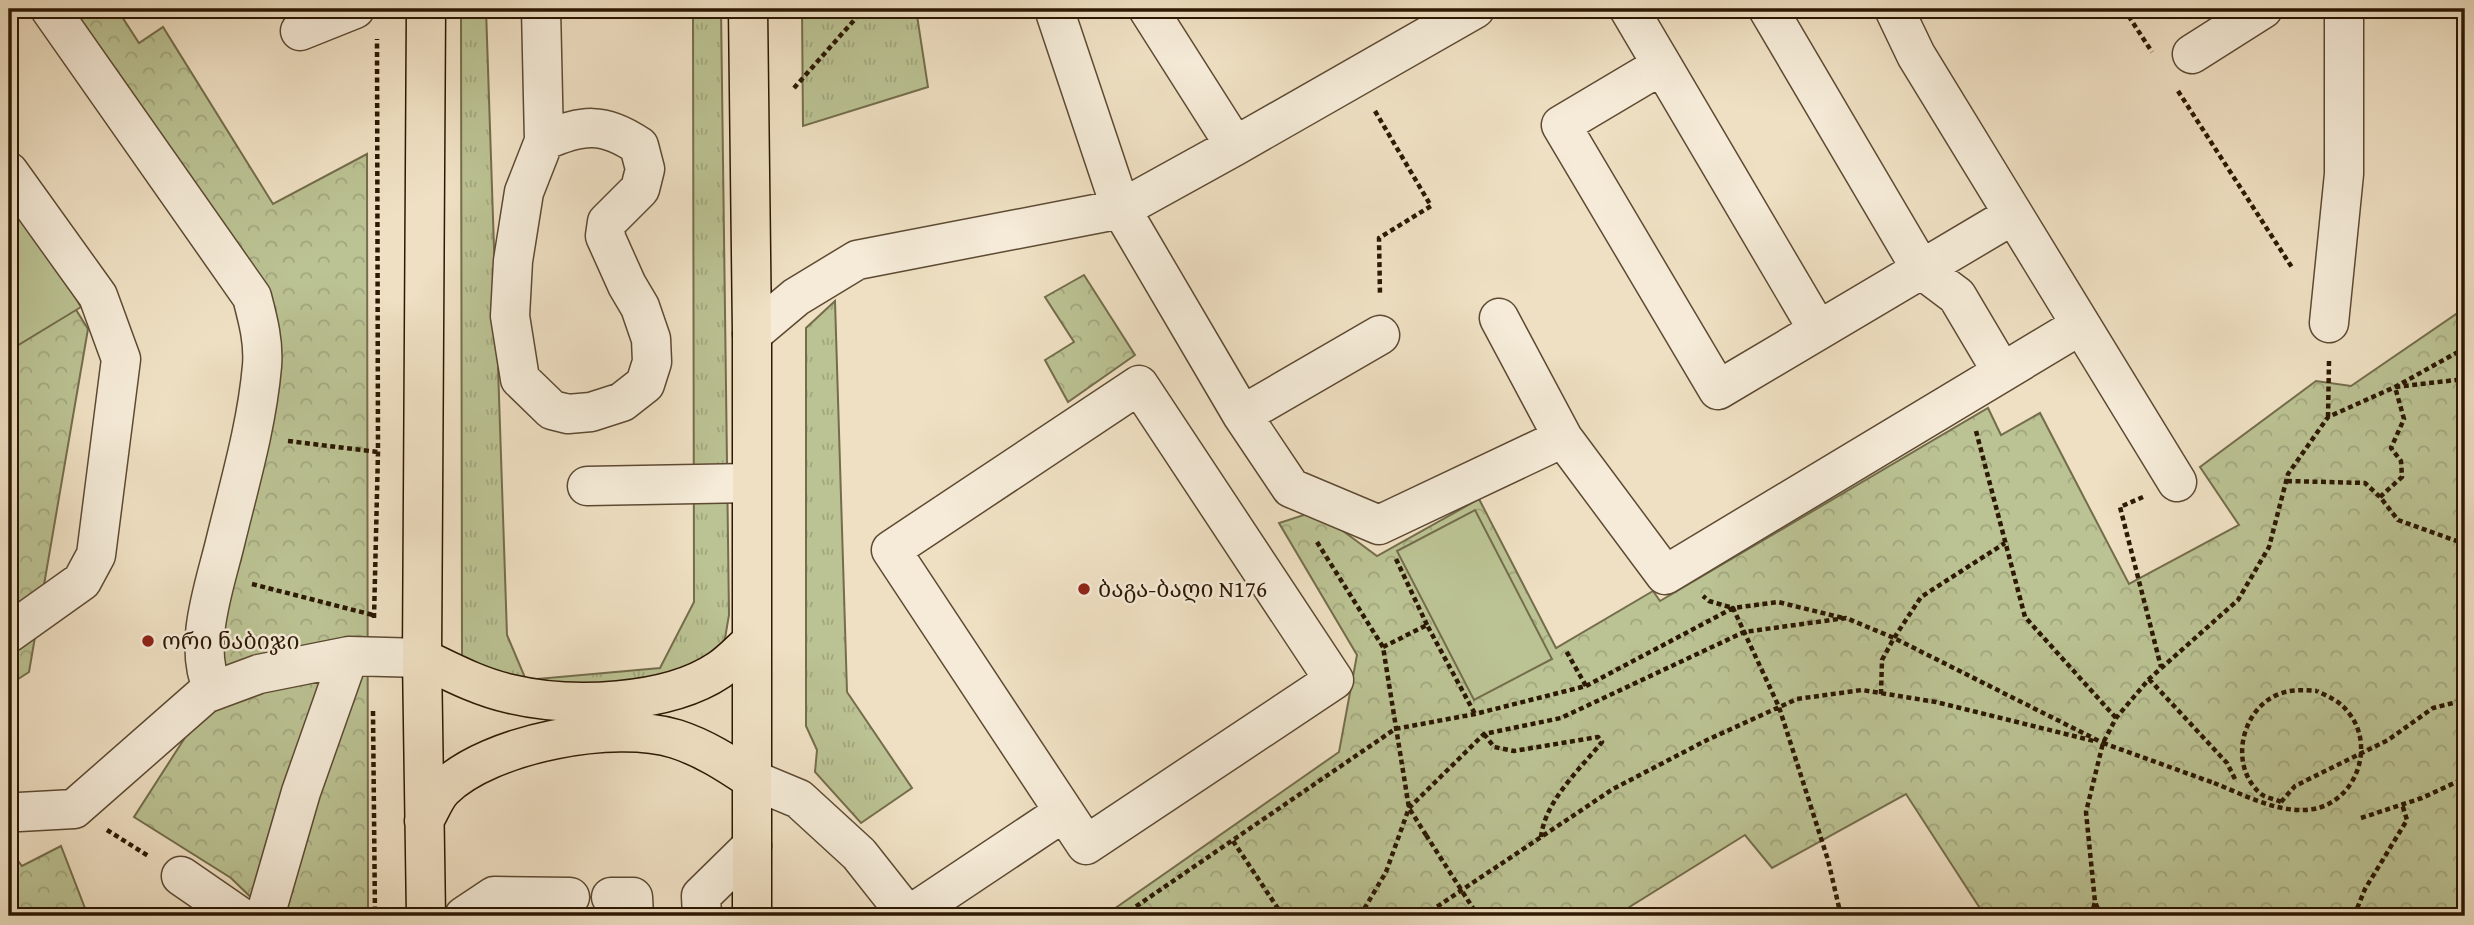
<svg xmlns="http://www.w3.org/2000/svg" width="2474" height="925" font-family="'Gentium Book Plus','Noto Serif Georgian',serif">
<style>
.grass{fill:url(#grass-tufts);stroke:#746d4b;stroke-width:2}
.forest{fill:url(#forest-crowns);stroke:#746d4b;stroke-width:2}
.garden{fill:#bbc293;stroke:#746d4b;stroke-width:2}
.lines{fill:none;stroke-linecap:round;stroke-linejoin:round}
.minor-casing{stroke:#5d4a33;stroke-width:41}
.major-casing{stroke:#2c1803;stroke-width:41}
.path{stroke:#2c1803;stroke-width:4.5;stroke-dasharray:5 3.5;stroke-linecap:butt}
.minor{stroke:#f5ebd8;stroke-width:38}
.major{stroke:#efe0c3;stroke-width:38}
.path-bridge{stroke:#2c1803;stroke-width:4.5;stroke-dasharray:5 3.5;stroke-linecap:butt}
.poi-dot{fill:#8f2418;stroke:#f5ebd8;stroke-width:2.5}
.labels{text-anchor:middle;stroke-width:5;stroke-linejoin:round;paint-order:stroke}
.poi-label{font-size:23px;fill:#2c1803;stroke:#f5ebd8;text-anchor:start}
</style>
<defs>
<pattern id="grass-tufts" width="24" height="20" patternUnits="userSpaceOnUse" patternTransform="scale(1.75)"><rect width="24" height="20" fill="#bbc293"/><path d="M3 7l-1-3M5 7V3M7 7l1-3M15 17l-1-3M17 17v-4M19 17l1-3" fill="none" stroke="#a1a67d"/></pattern>
<pattern id="forest-crowns" width="20" height="18" patternUnits="userSpaceOnUse" patternTransform="scale(1.75)"><rect width="20" height="18" fill="#bbc293"/><path d="M2 6a3 3 0 1 1 6 0M12 15a3 3 0 1 1 6 0" fill="none" stroke="#a1a67d"/></pattern>
</defs>
<rect width="100%" height="100%" fill="#efe0c3"/>
<filter id="stains"><feTurbulence type="fractalNoise" baseFrequency=".00286" numOctaves="4"/><feColorMatrix values="0 0 0 0 .2 0 0 0 0 .09 0 0 0 0 .02 0 0 0 .5 -.17"/></filter>
<radialGradient id="worn" r=".72"><stop offset=".6" stop-color="#630" stop-opacity="0"/><stop offset="1" stop-color="#630" stop-opacity=".3"/></radialGradient>
<path class="grass" d="M461,9H486L507,635L526,680L660,668L694,602L693,9H721L729,615L723,650L645,684L540,685L462,659Z
M802,9H916L928,87L803,126Z
M835,301L847,692L912,788L861,823L815,772L817,750L806,726V328Z"/>
<path class="forest" d="M40,9H117L139,43L163,27L273,204L367,154L368,916H268L265,911L231,878L134,817L204,708L251,357L240,297Z
M9,202L88,329L29,672L9,685Z
M1084,275L1135,355L1068,402L1045,360L1074,342L1045,297Z
M2465,308V916H1985L1906,794L1772,868L1745,835L1615,916H1104L1339,752L1357,655L1279,523L1316,511L1377,556L1479,499L1556,648L1653,591L1660,601L1988,408L2001,435L2040,413L2129,584L2239,525L2200,467L2316,381L2351,386Z
M61,846L88,916H9V849L22,866Z"/>
<path class="garden" d="M28,215L81,307L15,347L9,337V227Z
M1475,510L1552,659L1474,700L1397,551Z"/>
<g class="lines">
<defs>
<path id="minor" d="M50,9L252,297C258,320 264,342 262,366C257,424 240,482 226,539C215,586 192,644 213,690
M541,9L544,141L524,192L513,261L510,316L520,379L552,410L568,414L591,412L622,402L645,384L652,362L651,339L640,307L627,285L605,236L607,222L640,189L645,169L639,146C604,122 582,124 544,141
M1054,9L1121,209L1242,415L1291,488L1379,525L1563,438L1665,575L2081,325
M1148,9L1235,146
M1629,9L1662,65L1561,125L1718,390L2013,215
M1768,9L1921,269L1957,296L2002,372
M1894,9L1916,55L2177,482
M300,31L355,9
M2192,54L2263,9
M1662,65L1818,330
M9,172L98,296L121,359L96,555L82,581L9,633
M1499,318L1563,438
M2329,323L2344,174V9
M752,334L796,297L857,260L1121,209L1235,146L1475,9
M1139,385L1334,680L1086,845L891,550Z
M1242,415L1380,335
M587,486L751,483
M751,779L799,799L859,854L908,916
M19,812L74,809L205,694L259,674L349,656L422,658
M181,876L239,916
M611,897H633L634,916
M265,916L301,792L349,656
M464,916L494,896L570,897
M702,916L701,896L752,846
M908,916L1064,812"/>
<path id="major" d="M426,9L422,658L426,916
M748,9L752,334V916
M422,658C451,672 479,687 511,694C570,708 667,705 719,670C730,663 741,651 751,642
M424,821C430,811 435,797 443,789C489,743 615,720 676,739C704,748 727,763 751,779"/>
</defs>
<use href="#minor" class="minor-casing"/>
<use href="#major" class="major-casing"/>
<path class="path" d="M2124,9L2152,52
M794,88L864,9
M2178,91L2293,269
M1375,111L1431,206L1379,238L1380,296
M2328,417L2329,361
M1976,431L2025,617L2116,718
M288,441L378,452
M2287,481L2365,483L2380,497L2398,520L2465,544
M2143,497L2120,507L2161,667
M2380,497L2402,477L2401,461L2391,448L2404,419L2395,387L2465,379
M1317,542L1383,647L1409,808L1426,835
M1396,559L1427,625
M252,584L373,615
M374,618L378,452L377,39
M1383,647L1427,625L1475,714
M2149,679L2227,763L2236,781
M1586,686L1733,608L1709,601L1703,596
M1881,694L1882,660L1894,638L1921,597L2005,543
M373,711L375,916
M1484,734L1494,747L1514,751L1598,737L1602,742C1580,769 1545,801 1541,837
M2103,743L2214,783
M2281,802L2295,786L2388,740L2433,708L2465,700
M2281,802C2275,799 2266,798 2261,794C2228,766 2241,709 2279,694C2292,689 2304,690 2317,691
M2361,818L2422,798L2465,778
M107,830L150,857
M1233,841L1283,916
M1122,916L1395,729L1475,714L1586,686L1565,649
M1271,916L1277,907
M1360,916L1386,872L1409,808L1484,734L1561,718L1744,632L1846,618L1894,638L2103,743
M1423,916L1613,789L1707,740L1797,699L1862,690L1936,702L2094,741
M1841,916L1828,860L1779,707L1733,608L1778,602L1843,618
M2091,916L2095,902
M2101,916L2095,902L2086,812L2103,743L2116,718L2149,679L2238,600L2269,547L2288,474L2328,417L2395,387L2465,348
M2354,916L2365,889L2407,820L2402,804"/>
<use href="#minor" class="minor"/>
<use href="#major" class="major"/>
<path class="path-bridge" d="M2214,783C2245,795 2284,817 2318,808C2358,797 2375,744 2348,712C2340,701 2329,697 2317,691
M1426,835L1478,916"/>
</g>
<g class="poi-dot">
<circle cx="1084" cy="589" r="7"/>
<circle cx="148" cy="641" r="7"/>
</g>
<g class="labels">
<g class="poi-label">
<text x="1098" y="597">ბაგა-ბაღი N176</text>
<text x="162" y="649">ორი ნაბიჯი</text>
</g>
</g>
<rect width="2474" height="925" fill="none" stroke="#efe0c3" stroke-width="35"/>
<rect x="10" y="10" width="2453" height="904" fill="none" stroke="#2c1803" stroke-width="3.5"/>
<rect x="18" y="18" width="2439" height="890" fill="none" stroke="#2c1803" stroke-width="2"/>
<rect width="100%" height="100%" filter="url(#stains)"/>
<rect width="100%" height="100%" fill="url(#worn)"/>
</svg>
